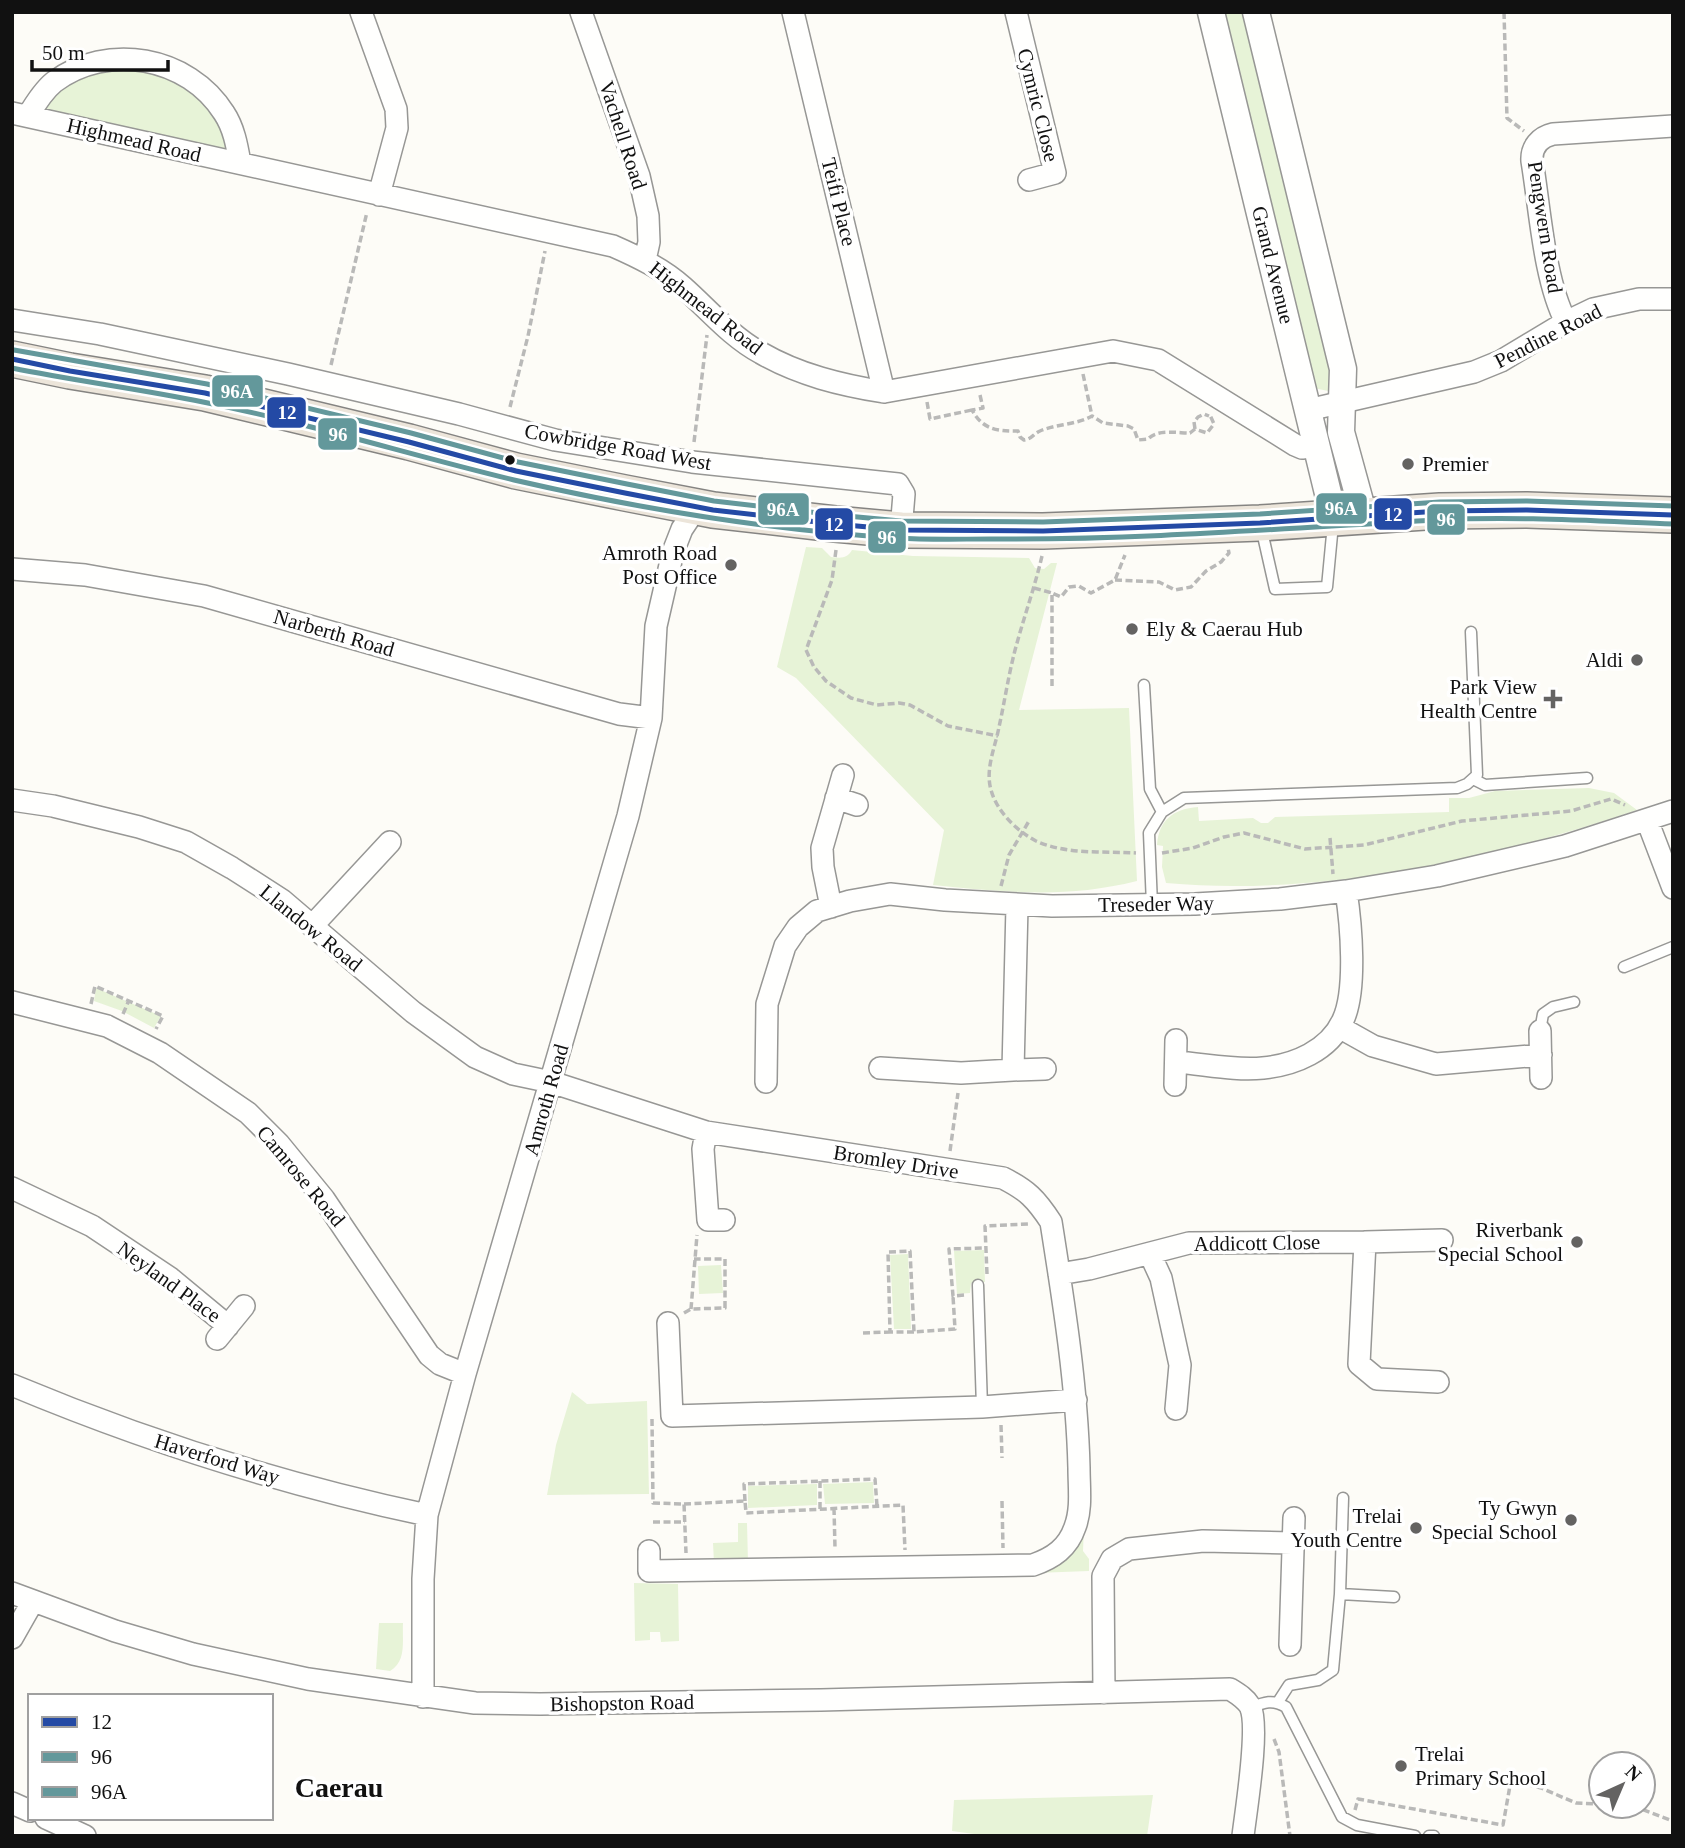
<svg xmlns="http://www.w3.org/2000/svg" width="1685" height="1848" font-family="'Times New Roman',serif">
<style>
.green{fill:#e7f3d7}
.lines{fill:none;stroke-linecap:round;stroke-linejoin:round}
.service-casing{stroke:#979795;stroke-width:13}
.minor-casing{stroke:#979795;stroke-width:24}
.tertiary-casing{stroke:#979795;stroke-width:29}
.trunk-casing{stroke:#858482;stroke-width:38}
.path{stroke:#b9b9b8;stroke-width:3.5;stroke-dasharray:7 3.5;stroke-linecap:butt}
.service{stroke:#fffffe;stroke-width:10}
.minor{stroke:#fffffe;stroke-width:21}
.tertiary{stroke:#fffffe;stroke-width:26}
.trunk{stroke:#ece5da;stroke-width:35}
.bus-1-casing{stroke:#fff;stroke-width:10}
.bus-2-casing{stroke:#fff;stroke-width:10}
.bus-3-casing{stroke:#fff;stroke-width:10}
.bus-1{stroke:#244aa5;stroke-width:5}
.bus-2{stroke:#63989b;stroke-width:5}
.bus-3{stroke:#63989b;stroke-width:5}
.bus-dot{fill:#111;stroke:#fff;stroke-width:2.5}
.poi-dot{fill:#646362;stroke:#fff;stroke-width:2.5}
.labels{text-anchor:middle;stroke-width:7;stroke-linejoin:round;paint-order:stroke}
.street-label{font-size:21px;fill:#111;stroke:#fff}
.poi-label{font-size:21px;fill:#111;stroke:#fff;text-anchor:end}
.district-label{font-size:28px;font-weight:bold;fill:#111;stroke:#fff}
.line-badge{stroke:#fff;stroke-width:2.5}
.badge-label{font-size:19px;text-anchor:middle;font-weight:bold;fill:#fff}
</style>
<rect width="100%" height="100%" fill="#fdfcf7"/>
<path class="green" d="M1219,12H1248L1336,374L1332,388L1328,391L1314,388Z
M104,67L165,72L211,106L229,144L222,150L46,110L43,104L56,90Z
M806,547L822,548L831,557C841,558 847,559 852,550L913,556L1029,558L1035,568L1044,569L1051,563H1057L1019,710L1129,708L1137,881C1065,899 1005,892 933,885L944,830L796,678L777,667Z
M1589,788L1614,793L1637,810C1490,860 1321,897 1166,883L1162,867L1163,846L1157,845C1159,820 1173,809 1198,807L1199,821L1253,818L1261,823H1268L1275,817L1449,812V798H1469L1495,791Z
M96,988L161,1016L154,1028L122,1011L94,1001Z
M984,1250L985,1282L971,1283L970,1293L957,1294L954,1251Z
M908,1254L911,1329H894L890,1255Z
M721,1265L723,1293L699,1294L698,1266Z
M572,1392L587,1404L647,1401L649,1494L547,1495L556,1445Z
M873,1482L874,1503L825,1504L823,1484Z
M817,1484V1505L748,1508V1486Z
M738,1523H747L748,1562L714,1563L713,1543L738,1542Z
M1084,1526L1083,1551L1089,1559V1571L1035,1573Z
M634,1583L678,1584L679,1641L661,1642L660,1632H650V1640L635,1641Z
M379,1623H403C402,1641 407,1661 390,1671L376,1669Z
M1153,1795L1147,1836H989L952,1831L954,1800Z"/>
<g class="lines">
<defs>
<path id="service" d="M1261,527L1275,589L1327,587L1333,524
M1144,685L1150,789L1162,812
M1473,779L1485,785L1587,778
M1152,905L1149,833L1162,812L1184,798L1457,788L1467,784L1477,775L1471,632
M1624,967L1673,947
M1540,1031L1543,1014L1553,1007L1574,1002
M978,1285L982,1407
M1340,1594L1343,1498
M1278,1702L1289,1685L1318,1680L1333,1670L1340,1594L1394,1597
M1251,1708C1264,1702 1273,1699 1286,1707L1342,1817L1357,1825L1415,1836
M1429,1836H1434"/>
<path id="minor" d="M361,12L396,109L397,128L379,195
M581,12L639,176L648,216L649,242L645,260
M793,12L884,392
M1016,12L1055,173L1029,180
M12,113L613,246C638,257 663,269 683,287C708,309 731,337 761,353C799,375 841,385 884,392L1113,351L1158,360L1295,445L1302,448L1316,446
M28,116C35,104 43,91 54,82C107,42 188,56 224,113C234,128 237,146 240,163
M12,320L100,334L288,374L459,414L555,440L692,462L898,484L904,494L901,530
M1566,322C1544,280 1540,209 1532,161C1531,147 1540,137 1553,134L1673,126
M1308,410L1474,372L1501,361L1566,322L1593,309L1639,299H1673
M12,569L85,575L204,596L619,714L651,718
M836,798L857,805
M12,800L53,806L139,827L186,842L232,868L282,900L413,1012L475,1057L513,1074L551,1082L706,1132L1003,1178C1027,1190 1036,1199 1051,1222C1064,1304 1077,1386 1079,1468C1079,1488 1082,1509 1075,1527C1068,1548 1053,1558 1033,1565L649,1571V1551
M1647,820L1673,888
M831,907L823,867L822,848L843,775
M312,926L390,842
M12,1002L107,1026L160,1053L248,1113L279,1144L324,1199L429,1355L440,1364L465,1374
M1339,1027L1373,1046L1436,1064L1541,1055
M1540,1031L1541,1078
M1176,1062C1204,1064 1235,1071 1263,1068C1294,1065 1329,1051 1343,1020C1357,990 1351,923 1346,891
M880,1068L961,1073L1013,1070L1017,906
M1013,1070L1045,1069
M766,1082L767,1004L785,946L798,927L817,911L850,901L890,894L945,900L1052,906L1195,904L1280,899L1346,891L1437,876L1565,846L1673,811
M1175,1085L1176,1040
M706,1132L703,1149L708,1220H724
M12,1188L92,1226L170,1278L228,1326
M1365,1242L1442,1240
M1150,1254L1161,1278L1180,1365L1176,1409
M1059,1274L1089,1269L1189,1243L1365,1242L1359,1364L1377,1379L1438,1382
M668,1323L672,1416L982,1407L1076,1400
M217,1339L244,1306
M12,1385C146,1441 285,1485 427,1515
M12,1593L115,1631L193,1654L308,1679L475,1703L540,1704L821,1700L1230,1689C1238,1694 1245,1698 1250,1706C1260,1726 1246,1810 1243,1836
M12,1638L33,1601
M1290,1645L1294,1518
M1104,1693L1103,1576L1112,1559L1129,1549L1203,1541L1292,1543
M423,1697V1579L427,1515L465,1374L628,816L651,718L656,626L673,552L682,529L688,520L690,506
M12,1803L30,1811
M46,1818L85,1836"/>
<path id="tertiary" d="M1211,12L1334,518
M1256,12L1343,369L1341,432L1364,516"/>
<path id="trunk" d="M12,359L70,371L205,393L409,442L516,471L625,493L713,510L835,524L901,530L1043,531L1260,523L1440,511L1527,510L1673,515"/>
</defs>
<use href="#service" class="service-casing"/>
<use href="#minor" class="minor-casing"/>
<use href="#tertiary" class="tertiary-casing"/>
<use href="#trunk" class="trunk-casing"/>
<path class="path" d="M1504,12L1507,118L1524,131
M331,365L367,212
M1083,374L1092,416
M980,395L983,408L972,410C983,430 997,431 1018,431L1020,437L1024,440C1032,439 1033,434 1040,431C1056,424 1076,425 1092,416L1103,423L1128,426L1134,429L1138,440L1148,439C1157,429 1177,433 1190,433L1195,429L1207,433L1214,424L1210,415
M927,402L930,419L972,410
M510,407L528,336L545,251
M1195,429L1194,422L1198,417L1204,414L1209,416
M694,442L707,335
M836,550L832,580L806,650L814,667L826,681L851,698L877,705L899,703L910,705L948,726L998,736
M1042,556C1035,586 1025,614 1017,643C1009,671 1005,700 999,727C995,748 985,769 991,790C997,812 1017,831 1036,841C1067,855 1103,851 1136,853
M1115,580L1159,582L1175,590L1191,587L1206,571L1221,562L1229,553L1228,548
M1034,588L1052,593
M1052,686V593L1061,597L1069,587L1079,586L1091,593L1115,580L1125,555
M1330,838L1333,874
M1162,853L1193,848L1224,837L1244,833L1305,849L1364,845L1462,821L1571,811L1611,799L1625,805
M1001,886L1009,855L1029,821
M91,1004L95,986L163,1016L156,1029
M123,1014L129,1000
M950,1151L958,1093
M987,1274L985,1226L1029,1224
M964,1295L953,1296L949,1249L986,1248
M691,1309L697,1235
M684,1313L691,1309L725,1308V1259H694
M914,1332H890L888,1252L910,1251L914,1332L955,1329L953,1296
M863,1333L890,1332
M652,1419L653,1503L684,1504L686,1553
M1001,1425L1002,1458
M820,1481V1509
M745,1501L744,1484L875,1479L877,1506
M1002,1501L1003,1548
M684,1504L745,1501L746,1513L903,1505L905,1550
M834,1508L835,1548
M653,1522H685
M1274,1739L1279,1752L1290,1836
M1633,1806L1673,1821
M1355,1810L1358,1799L1503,1825L1511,1780L1541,1788L1576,1803L1601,1804"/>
<use href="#service" class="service"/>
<use href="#minor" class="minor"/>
<use href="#tertiary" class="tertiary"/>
<use href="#trunk" class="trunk"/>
<defs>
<path id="bus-1" d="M12,359L70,371L205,393L409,442L516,471L625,493L713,510L835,524L901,530L1043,531L1260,523L1440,511L1527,510L1673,515"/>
<path id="bus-2" d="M12,368C76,381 140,389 203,402C308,423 410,455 514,480C640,509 769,530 897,538C928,540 959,539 990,539C1139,540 1288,528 1437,520C1515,516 1594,521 1673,524"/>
<path id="bus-3" d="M14,350L207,384L411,433L518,462L627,484L714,501L836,515L901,521L1043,522L1260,514L1440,502L1527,501L1673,506"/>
</defs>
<use href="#bus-1" class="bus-1-casing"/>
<use href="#bus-2" class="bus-2-casing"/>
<use href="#bus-3" class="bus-3-casing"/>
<use href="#bus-1" class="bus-1"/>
<use href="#bus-2" class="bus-2"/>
<use href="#bus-3" class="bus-3"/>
</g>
<circle class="bus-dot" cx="510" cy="460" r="6"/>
<g class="poi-dot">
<circle cx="1408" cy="464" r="7"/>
<circle cx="731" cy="565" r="7"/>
<circle cx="1132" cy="629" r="7"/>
<circle cx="1637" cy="660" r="7"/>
<path d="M1549.5 688.5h7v7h7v7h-7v7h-7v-7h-7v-7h7z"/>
<circle cx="1577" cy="1242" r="7"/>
<circle cx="1571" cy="1520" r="7"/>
<circle cx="1416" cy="1528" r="7"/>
<circle cx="1401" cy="1766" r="7"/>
</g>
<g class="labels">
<g class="street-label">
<text transform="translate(1038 105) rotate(76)" y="7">Cymric Close</text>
<text transform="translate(623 135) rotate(72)" y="7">Vachell Road</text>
<text transform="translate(134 140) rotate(13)" y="7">Highmead Road</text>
<text transform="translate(839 202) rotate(76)" y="7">Teifi Place</text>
<text transform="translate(1545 227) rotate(81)" y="7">Pengwern Road</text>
<text transform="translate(1273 265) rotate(76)" y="7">Grand Avenue</text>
<text transform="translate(706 308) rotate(38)" y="7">Highmead Road</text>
<text transform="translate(1548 336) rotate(-27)" y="7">Pendine Road</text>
<text transform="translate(618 447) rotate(10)" y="7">Cowbridge Road West</text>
<text transform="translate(334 633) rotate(16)" y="7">Narberth Road</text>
<text transform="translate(1156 904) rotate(-1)" y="7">Treseder Way</text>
<text transform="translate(311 928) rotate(39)" y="7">Llandow Road</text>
<text transform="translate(546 1100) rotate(-74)" y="7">Amroth Road</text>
<text transform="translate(896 1162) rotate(9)" y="7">Bromley Drive</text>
<text transform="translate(301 1176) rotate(50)" y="7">Camrose Road</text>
<text transform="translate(1257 1243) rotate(-1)" y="7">Addicott Close</text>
<text transform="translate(169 1282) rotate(36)" y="7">Neyland Place</text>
<text transform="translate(217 1459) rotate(17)" y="7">Haverford Way</text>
<text transform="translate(622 1703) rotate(-1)" y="7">Bishopston Road</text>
</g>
<g class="poi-label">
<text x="1422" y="471" text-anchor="start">Premier</text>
<text x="717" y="560">Amroth Road<tspan x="717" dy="24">Post Office</tspan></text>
<text x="1146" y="636" text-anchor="start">Ely &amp; Caerau Hub</text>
<text x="1623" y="667">Aldi</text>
<text x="1537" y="694">Park View<tspan x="1537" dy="24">Health Centre</tspan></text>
<text x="1563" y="1237">Riverbank<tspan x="1563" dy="24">Special School</tspan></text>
<text x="1557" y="1515">Ty Gwyn<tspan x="1557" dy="24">Special School</tspan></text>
<text x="1402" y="1523">Trelai<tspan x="1402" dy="24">Youth Centre</tspan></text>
<text x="1415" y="1761" text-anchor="start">Trelai<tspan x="1415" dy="24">Primary School</tspan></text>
</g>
<g class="district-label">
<text x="339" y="1797">Caerau</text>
</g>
</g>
<g class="line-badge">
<rect x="211" y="374" width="53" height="34" rx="7" fill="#63989b"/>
<rect x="266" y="396" width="41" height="33" rx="7" fill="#244aa5"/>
<rect x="317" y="417" width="41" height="34" rx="7" fill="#63989b"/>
<rect x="1315" y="492" width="53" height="33" rx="7" fill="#63989b"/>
<rect x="757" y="492" width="53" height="34" rx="7" fill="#63989b"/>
<rect x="1373" y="497" width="40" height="34" rx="7" fill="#244aa5"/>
<rect x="1426" y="503" width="40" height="33" rx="7" fill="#63989b"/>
<rect x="814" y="507" width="40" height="34" rx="7" fill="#244aa5"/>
<rect x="867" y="520" width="40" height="34" rx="7" fill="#63989b"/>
</g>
<g class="badge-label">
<text x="237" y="398">96A</text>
<text x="287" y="419">12</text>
<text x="338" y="441">96</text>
<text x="1341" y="515">96A</text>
<text x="783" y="516">96A</text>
<text x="1393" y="521">12</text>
<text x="1446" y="526">96</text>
<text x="834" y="531">12</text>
<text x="887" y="544">96</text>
</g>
<rect width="1685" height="1848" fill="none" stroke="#111111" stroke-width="28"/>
<rect x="28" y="1694" width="245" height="126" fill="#ffffff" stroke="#a0a0a0" stroke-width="2"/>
<rect x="42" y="1717" width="35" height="10" fill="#244aa5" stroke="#a0a0a0" stroke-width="2"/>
<text x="91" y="1729" font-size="21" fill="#111111">12</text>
<rect x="42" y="1752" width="35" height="10" fill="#63989b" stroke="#a0a0a0" stroke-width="2"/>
<text x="91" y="1764" font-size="21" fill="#111111">96</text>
<rect x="42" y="1787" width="35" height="10" fill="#63989b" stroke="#a0a0a0" stroke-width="2"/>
<text x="91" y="1799" font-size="21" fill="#111111">96A</text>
<g transform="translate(1622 1785) rotate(44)"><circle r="33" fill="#ffffff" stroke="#a0a0a0" stroke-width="2"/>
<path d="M0-5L12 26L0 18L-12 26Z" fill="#646362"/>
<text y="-10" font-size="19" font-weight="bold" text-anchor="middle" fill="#111111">N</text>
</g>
<path d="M32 60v10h136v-10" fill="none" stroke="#111111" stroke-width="3.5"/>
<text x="42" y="60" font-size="21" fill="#111111" stroke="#ffffff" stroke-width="5" paint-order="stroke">50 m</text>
</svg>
